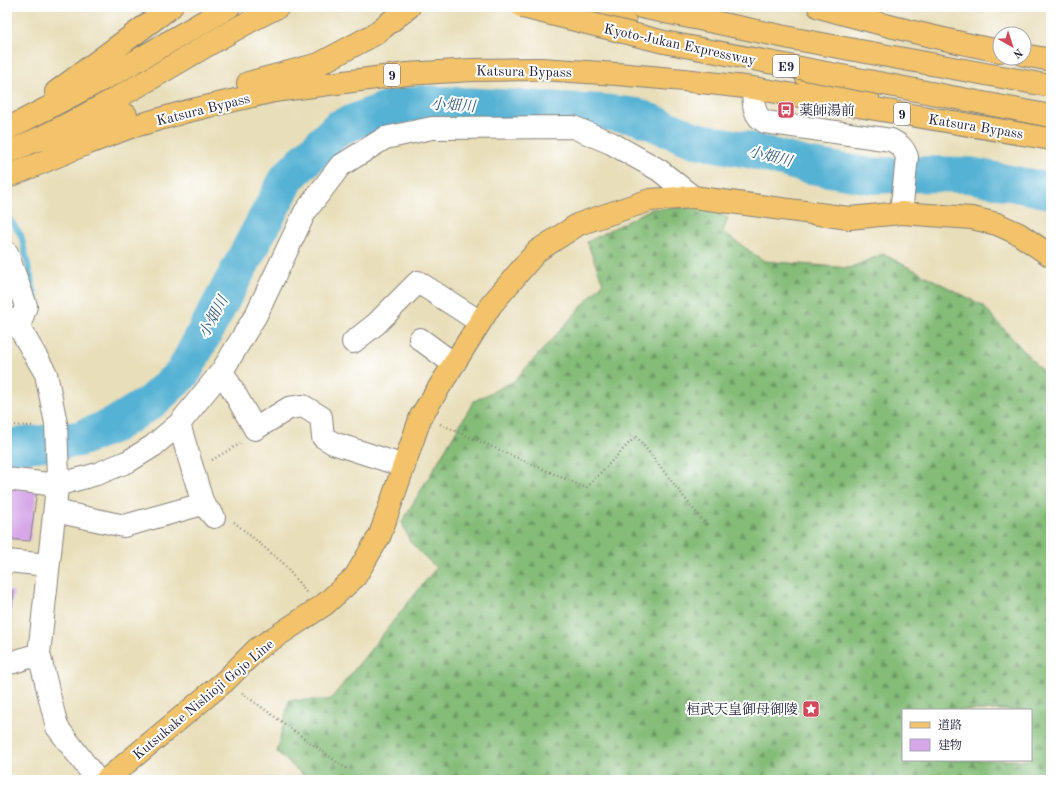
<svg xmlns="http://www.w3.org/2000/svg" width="1058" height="787" font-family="'Old Standard TT','Noto Serif JP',serif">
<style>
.forest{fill:url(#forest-firs);stroke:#536f5a;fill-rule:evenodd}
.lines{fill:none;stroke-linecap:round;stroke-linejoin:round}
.stream{stroke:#56b2d4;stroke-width:6}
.river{stroke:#56b2d4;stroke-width:36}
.building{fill:#d6a8e8}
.minor-casing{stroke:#85807a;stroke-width:24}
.major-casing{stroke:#85807a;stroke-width:24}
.highway-casing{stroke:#85807a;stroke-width:24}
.path{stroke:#85807a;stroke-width:2.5;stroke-dasharray:1 3;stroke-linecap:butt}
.minor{stroke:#fff;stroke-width:22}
.major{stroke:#f2c36a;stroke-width:22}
.highway{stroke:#f2c36a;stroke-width:22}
.highway-bridge-casing{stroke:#85807a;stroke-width:24;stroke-linecap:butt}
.highway-bridge{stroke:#f2c36a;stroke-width:22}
.labels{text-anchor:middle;stroke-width:4;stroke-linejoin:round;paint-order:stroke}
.shield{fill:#fff;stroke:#646476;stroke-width:1}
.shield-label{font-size:13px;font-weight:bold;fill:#22223b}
.street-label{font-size:14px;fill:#22223b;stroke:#fff}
.poi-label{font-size:14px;fill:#22223b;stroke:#fff;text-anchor:start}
.water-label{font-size:15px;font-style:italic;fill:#375c78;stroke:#fff}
</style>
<defs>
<pattern id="forest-firs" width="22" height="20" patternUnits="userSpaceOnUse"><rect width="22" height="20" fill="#84bc78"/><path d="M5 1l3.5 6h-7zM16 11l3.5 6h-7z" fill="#6c9864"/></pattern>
</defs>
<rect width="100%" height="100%" fill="#fff"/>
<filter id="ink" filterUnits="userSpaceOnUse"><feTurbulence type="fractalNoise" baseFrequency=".025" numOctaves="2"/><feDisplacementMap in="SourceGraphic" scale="8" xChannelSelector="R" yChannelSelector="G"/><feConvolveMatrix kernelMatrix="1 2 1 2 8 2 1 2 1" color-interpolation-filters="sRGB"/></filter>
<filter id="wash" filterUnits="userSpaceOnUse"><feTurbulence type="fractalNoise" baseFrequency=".012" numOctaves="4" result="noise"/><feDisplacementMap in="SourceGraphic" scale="16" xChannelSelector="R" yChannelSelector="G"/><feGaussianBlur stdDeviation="0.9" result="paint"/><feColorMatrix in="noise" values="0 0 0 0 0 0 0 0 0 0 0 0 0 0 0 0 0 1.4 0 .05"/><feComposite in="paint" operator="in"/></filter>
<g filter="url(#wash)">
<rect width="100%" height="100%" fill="#e8deb9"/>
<path class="forest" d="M708,206L728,218L723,232L764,261L849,268L883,254L982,305L1051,381V780H303V775L277,752L289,700H330L436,568L410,542L402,522L474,401L514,381L603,283L587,242L651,209ZM903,710H1031V760H903Z"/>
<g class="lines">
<path class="stream" d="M7,216L21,235L36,299"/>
<path class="river" d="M7,447L79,439L114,425L151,402L183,373L288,177L338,128L387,109L421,103L602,112L637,116L695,140L749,150L805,165L871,176L924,174L969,175L1051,191"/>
</g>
<g id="blocks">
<path class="building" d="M7,487L37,491L30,541L7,539Z
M7,590L14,591L9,627H7Z"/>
</g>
</g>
<g filter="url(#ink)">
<use href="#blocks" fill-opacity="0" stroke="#85807a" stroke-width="1"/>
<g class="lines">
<defs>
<path id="minor" d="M753,88C754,102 752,115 765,122L891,140C899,144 904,148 907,157L901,213
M7,253L26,306L19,327
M7,318L19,327L46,374L56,423L58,478L39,654L57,727L97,780
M420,339L454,364
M353,342L376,324L418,282L480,322
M222,371L255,429L289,408L303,406L321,417L323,437L333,443L404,466
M179,424L203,504L214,517
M7,479L57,485L97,474L129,461L153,446L179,424L222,371L256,315L305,212L340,166L385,138L432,128L573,127L611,143L659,170L693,197
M55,511L124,526L203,504
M7,561L48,565
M7,664L39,654"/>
<path id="major" d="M106,780L225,681L257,649L324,605L355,577L380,535L421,416L491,305L537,251L579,224L650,200L693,197L849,218L901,213L972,218L997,224L1019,234L1051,256"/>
<path id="highway" d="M572,7L625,22
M641,7L795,39L1051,86
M819,7C879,24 939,39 1000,51
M1024,55L1051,60
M806,76L868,97
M248,83L319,64L375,34L409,7
M56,92L171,7
M7,129L117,72L229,7
M34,141L126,115
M7,153C65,128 120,97 174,65C208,45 242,24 278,7
M7,177L86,144L128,128L188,111L274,91L407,74L472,70L541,69L617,74L684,80L753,88L1051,139"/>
</defs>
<use href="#minor" class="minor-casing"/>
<use href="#major" class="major-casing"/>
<use href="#highway" class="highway-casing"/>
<path class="path" d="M440,424L586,488L636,436L706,525
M7,425L35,426
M212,460L241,443
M234,522L283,563L306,592
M242,693L348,770"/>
<use href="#minor" class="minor"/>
<use href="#major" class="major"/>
<use href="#highway" class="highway"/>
<defs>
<path id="highway-bridge" d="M523,7L664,42L1051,116"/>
</defs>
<use href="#highway-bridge" class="highway-bridge-casing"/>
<use href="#highway-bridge" class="highway-bridge"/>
</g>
</g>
<defs>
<symbol id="bus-square" viewBox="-11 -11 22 22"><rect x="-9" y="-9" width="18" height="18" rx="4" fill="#d1495b" stroke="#fff"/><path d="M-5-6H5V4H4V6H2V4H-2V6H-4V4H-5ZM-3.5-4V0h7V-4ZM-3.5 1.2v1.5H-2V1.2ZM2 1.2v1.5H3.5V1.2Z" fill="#fff"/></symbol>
<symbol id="sight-square" viewBox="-11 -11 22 22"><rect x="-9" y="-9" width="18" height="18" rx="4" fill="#d1495b" stroke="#fff"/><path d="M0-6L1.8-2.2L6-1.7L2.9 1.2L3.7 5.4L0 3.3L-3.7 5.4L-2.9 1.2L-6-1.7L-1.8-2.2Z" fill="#fff"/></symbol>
</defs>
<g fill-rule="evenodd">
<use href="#bus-square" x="776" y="100" width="20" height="20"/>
<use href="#sight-square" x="801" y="699" width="20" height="20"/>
</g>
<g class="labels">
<g class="shield">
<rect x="773" y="55" width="26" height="22" rx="3"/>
<rect x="384" y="64" width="16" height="22" rx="3"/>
<rect x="894" y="103" width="16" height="22" rx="3"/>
</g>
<g class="shield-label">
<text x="786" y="71">E9</text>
<text x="392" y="80">9</text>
<text x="902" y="119">9</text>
</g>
<g class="street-label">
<text transform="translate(680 44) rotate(12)" y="5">Kyoto-Jukan Expressway</text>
<text transform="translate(524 71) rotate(1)" y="5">Katsura Bypass</text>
<text transform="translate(203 109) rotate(-14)" y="5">Katsura Bypass</text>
<text transform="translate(976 126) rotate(9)" y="5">Katsura Bypass</text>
<text transform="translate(203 699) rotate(-40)" y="5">Kutsukake Nishioji Gojo Line</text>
</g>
<g class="poi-label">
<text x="799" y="115">薬師湯前</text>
<text x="798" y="714" text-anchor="end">桓武天皇御母御陵</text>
</g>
<g class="water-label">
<text transform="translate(453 105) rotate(3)" y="5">小畑川</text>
<text transform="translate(770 156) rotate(14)" y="5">小畑川</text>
<text transform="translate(213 317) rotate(-62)" y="5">小畑川</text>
</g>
</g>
<rect width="1058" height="787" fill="none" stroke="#fff" stroke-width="24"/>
<rect x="902" y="709" width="130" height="52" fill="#ffffff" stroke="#a7a7b1"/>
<rect x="910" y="722" width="20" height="6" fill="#f2c36a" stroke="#a7a7b1"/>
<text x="938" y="729" font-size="12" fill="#22223b">道路</text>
<rect x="910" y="739" width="20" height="12" fill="#d6a8e8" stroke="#a7a7b1"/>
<text x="938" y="749" font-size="12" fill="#22223b">建物</text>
<g transform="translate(1012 46) rotate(141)"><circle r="19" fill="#ffffff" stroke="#a7a7b1"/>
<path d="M0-3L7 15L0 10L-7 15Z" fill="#d1495b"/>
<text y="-6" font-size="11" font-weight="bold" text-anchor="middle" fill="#22223b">N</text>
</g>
</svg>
